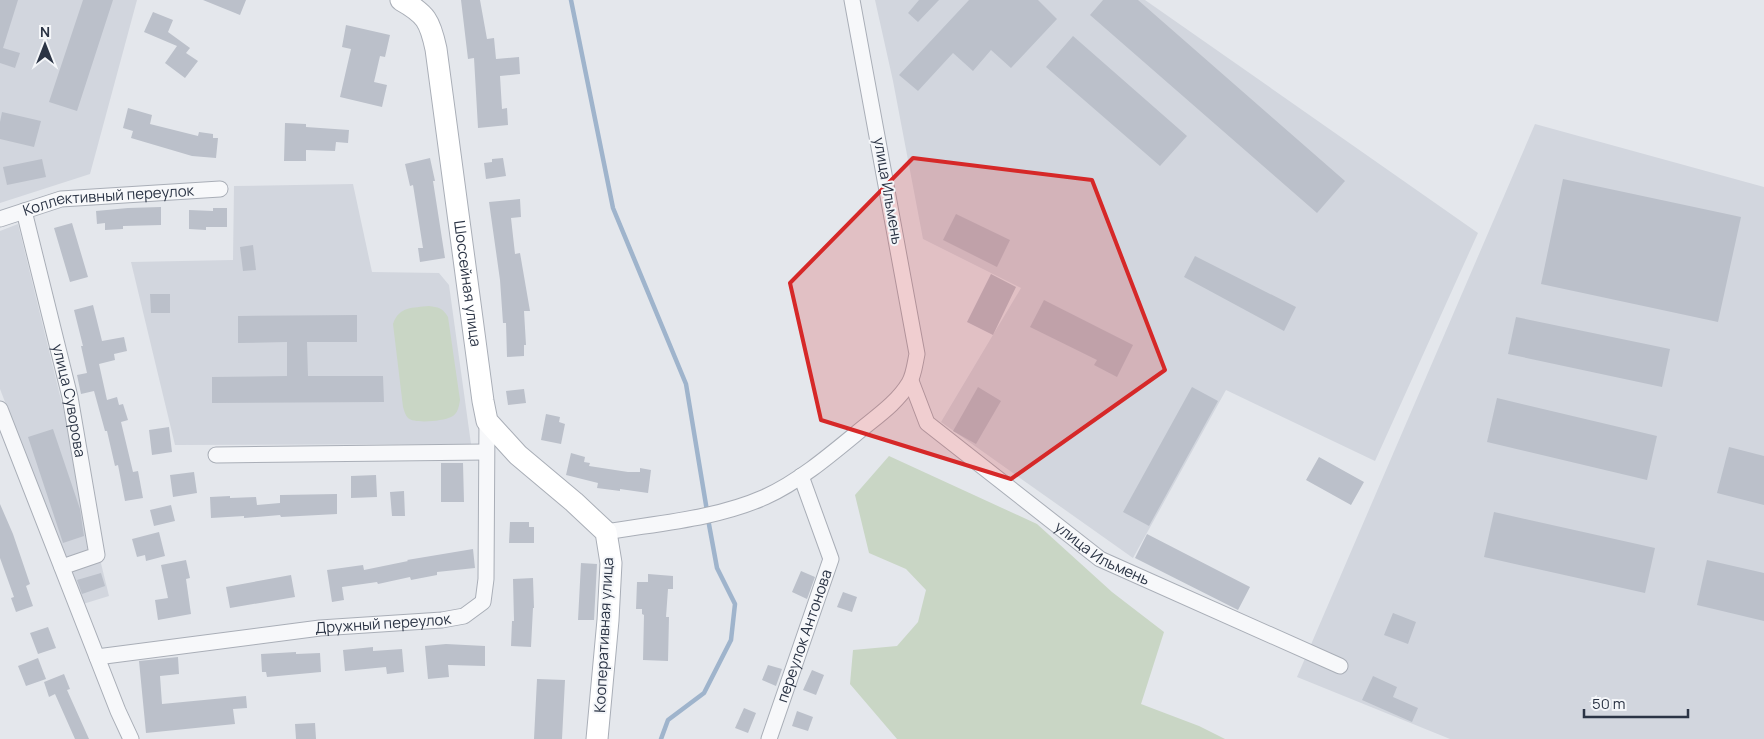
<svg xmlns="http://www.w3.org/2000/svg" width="1764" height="739" font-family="Manrope,sans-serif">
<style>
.built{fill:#d2d6de}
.green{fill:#c9d6c5}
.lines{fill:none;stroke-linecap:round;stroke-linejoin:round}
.stream{stroke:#9fb4cc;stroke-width:4.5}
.building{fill:#bbc0ca}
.street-casing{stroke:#a9aeb7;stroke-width:17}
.secondary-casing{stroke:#a9aeb7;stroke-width:23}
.street{stroke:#f7f8fa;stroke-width:15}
.secondary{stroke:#fff;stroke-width:21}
.marked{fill:#d62828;fill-opacity:0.2;stroke:#d62828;stroke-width:4;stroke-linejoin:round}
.labels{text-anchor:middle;stroke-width:4;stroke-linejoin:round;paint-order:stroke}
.street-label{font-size:15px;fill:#2b3445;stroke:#f4f6f9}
</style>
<rect width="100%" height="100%" fill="#e4e7ec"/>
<path class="built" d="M0,0H137L90,174L0,203Z
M875,0H1145L1478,233L1375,461L1226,390L1133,558L941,422L1021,288L923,239L893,81Z
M1535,124L1764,187V739H1450L1297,677Z
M353,184L372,272L439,273L449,285L471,444L175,445L131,262L233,260L234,186Z
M18,224L109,596L83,604L0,389V231Z"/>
<path class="green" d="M429,306C438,307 443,308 448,317L460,400C459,406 458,414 451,417C444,421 414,424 408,418C405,415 404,410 403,407L393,324C399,306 413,308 429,306Z
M889,456L1037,524L1112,592L1164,632L1141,704L1199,726L1225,739H897L850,684L853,650L897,646L918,622L926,590L906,569L869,553L855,495Z"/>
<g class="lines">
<path class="stream" d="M571,0L613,208L686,384L707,511
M661,739L668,720L704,693L731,640L735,604L717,568L708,519"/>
</g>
<path class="building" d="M0,0H18L3,48L20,53L15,68L0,63Z
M83,0H113L77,111L49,102Z
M203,0H246L240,15Z
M461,0H480L487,39L494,38L496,59L519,57L520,74L500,76L502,109L507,108L508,125L478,128L474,58L468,59Z
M919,0H939L918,22L908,13Z
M969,0H1038L1057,19L1011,68L991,50L973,71L953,53L918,91L899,75Z
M1103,0H1138L1345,181L1317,213L1090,15Z
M153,12L173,20L168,32L190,48L186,53L198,61L185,78L165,63L177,46L144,32Z
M346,25L390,35L385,57L380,56L374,82L387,85L382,107L340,97L351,49L342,47Z
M1073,36L1187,136L1160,166L1046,67Z
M128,108L152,115L150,124L198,136L199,132L213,134V138H218L216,158L192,156L131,138L133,131L123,128Z
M2,112L41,121L34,147L0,139V122Z
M285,123L306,124V127L349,130L348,143L336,142L335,151L306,150V161H284Z
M430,158L435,181H433L445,258L420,262L418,248H423L413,185L410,186L405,164Z
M503,158L506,176L486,179L484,163L492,162V159Z
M42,159L46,177L7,185L3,167Z
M1563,179L1741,217L1718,322L1541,284Z
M520,199L521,217L511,218L515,254L520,253L530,311H524L526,345H524V356L507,357L506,323H503L500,280L489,202Z
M161,207V225L123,226V229L105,230V223L97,224L96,211L128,208Z
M213,208H227V227H206V230L189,229V210L213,211Z
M956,214L1010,240L997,267L943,240Z
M72,223L88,277L70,282L54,228Z
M253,245L256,270L243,271L240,247Z
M1195,256L1296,307L1284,331L1184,277Z
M991,274L1016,287L993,335L967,322Z
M150,294H170V313H151Z
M1044,300L1133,345L1117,377L1094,365L1097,360L1030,327Z
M93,305L102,341L124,337L127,351L114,354L115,360L99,364L107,400L117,397L119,405L123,404L128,420L121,422L133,472L138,471L143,498L125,501L118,465L115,466L107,431H105L94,391L81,394L77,375L87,373L81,346H83L74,310Z
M357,315V342H307L308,376H383L384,402L212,403V377L287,376V342L238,343V316Z
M1516,317L1670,349L1662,387L1508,354Z
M978,387L1001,401L976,444L953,431Z
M1192,387L1218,401L1149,526L1123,512Z
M524,389L526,403L508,405L506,391Z
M1497,398L1657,436L1647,480L1487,442Z
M546,414L560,417L559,422L565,424L561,444L541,440Z
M169,427L172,452L152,455L149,430Z
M53,429L80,509L84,536L63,543L28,437Z
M1729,447L1764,456V505L1717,493Z
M571,453L585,457L584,462L590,463L589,466L628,472H640V468L651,470L648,493L620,489V491L597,488L598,483L566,475Z
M1319,457L1364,482L1351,505L1306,480Z
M441,463H463L464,502H441Z
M194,472L197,493L173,497L170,475Z
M376,475L377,497L351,498V476Z
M404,491L405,516H392L390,492Z
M337,494V514L281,517L280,515L244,518V516L211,518L210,497L230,496V498L256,497L257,505L280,503V495Z
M0,504L13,534L30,584L26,586L33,606L16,612L11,598L14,597L0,558Z
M171,505L175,521L154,526L150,510Z
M1494,512L1655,548L1645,593L1484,557Z
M510,522H529V527H534V543H509Z
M159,532L165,556L146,561L145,555L137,557L132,539Z
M1147,534L1250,587L1238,610L1135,558Z
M473,549L475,568L437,572V575L411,580L410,577L378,584L377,582L342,587L344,600L332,602L327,570L363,565L364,570L408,561L407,560Z
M186,560L190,578L186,579L191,614L158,620L155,600L168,598L161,565Z
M1707,560L1764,573V621L1697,605Z
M581,563L597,564L594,620H578Z
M801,571L815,577L807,599L792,592Z
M101,573L105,586L82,594L77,580Z
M648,574L673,576V589H668L666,617H669L668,661L643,660L644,615L642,614V609H636L637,582H648Z
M291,575L295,597L230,608L226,587Z
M533,578L534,608H533L531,647L511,646L512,621H514L513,579Z
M843,592L857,597L852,612L837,607Z
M1393,613L1416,622L1408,644L1384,635Z
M48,627L56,648L38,654L30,633Z
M446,644L485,646V666L448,665L449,677L428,679L425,646Z
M373,647V651L402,649L404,672L387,674L386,667L345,671L343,650Z
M296,652V654L320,653L321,672L267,677L266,672H262L261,654Z
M178,657L179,674L160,676L162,704L246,696L247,708L233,709L235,724L146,733L139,661Z
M38,658L46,679L26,686L18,666Z
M768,665L782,669L776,686L762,680Z
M812,670L824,675L816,695L803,690Z
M64,674L70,689L67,690L89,739H75L55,694L49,697L44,682Z
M1373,676L1397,687L1393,697L1418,708L1412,722L1362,700Z
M537,679L565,680L562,739H534Z
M744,708L756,713L748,733L735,728Z
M797,711L813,717L808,731L792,726Z
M315,723L316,739H296L295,724Z"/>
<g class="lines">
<defs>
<g id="street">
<path id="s1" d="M24,211L70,397L97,555L62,567"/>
<path id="s2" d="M0,219L61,199L220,189"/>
<path id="s3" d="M911,381L927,423L1100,559L1340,666"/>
<path d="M0,409L118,711L131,739"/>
<path d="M216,455L486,452"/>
<path d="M606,532C659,523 715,519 765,497C798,482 829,456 858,432C876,417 897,403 909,383C914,375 915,363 917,354L852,0"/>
<path id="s4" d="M97,657L320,628L442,620L464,616L483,602L486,579L487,421"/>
<path id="s5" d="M769,739L831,559L801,476"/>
</g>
<g id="secondary">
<path id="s6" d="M401,0C426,14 430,21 436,49L483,401L487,421L518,455L574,502L606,532L611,563L608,620L597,739"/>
</g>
</defs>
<use href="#street" class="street-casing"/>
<use href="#secondary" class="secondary-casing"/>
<use href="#street" class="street"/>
<use href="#secondary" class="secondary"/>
</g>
<path class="marked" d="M913,158L1092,180L1165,370L1011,479L821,420L790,283Z"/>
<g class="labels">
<g class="street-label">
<text transform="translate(888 191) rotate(80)" y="5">улица Ильмень</text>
<text dy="5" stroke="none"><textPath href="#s2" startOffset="111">Коллективный переулок</textPath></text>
<text dy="5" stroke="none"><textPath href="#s6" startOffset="300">Шоссейная улица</textPath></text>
<text dy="5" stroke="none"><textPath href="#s1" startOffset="195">улица Суворова</textPath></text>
<text dy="5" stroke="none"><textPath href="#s3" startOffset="264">улица Ильмень</textPath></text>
<text dy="5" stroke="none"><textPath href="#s4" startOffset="288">Дружный переулок</textPath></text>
<text transform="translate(604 635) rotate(-87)" y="5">Кооперативная улица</text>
<text dy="5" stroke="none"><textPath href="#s5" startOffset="109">переулок Антонова</textPath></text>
</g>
</g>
<g transform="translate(45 45)" stroke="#f4f6f9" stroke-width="4" paint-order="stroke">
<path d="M0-4L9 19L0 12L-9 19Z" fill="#2b3445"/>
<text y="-8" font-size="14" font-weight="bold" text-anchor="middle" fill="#2b3445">N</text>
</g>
<path d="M1584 709v8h104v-8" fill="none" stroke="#2b3445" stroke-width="2.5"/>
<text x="1592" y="709" font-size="15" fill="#2b3445" stroke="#f4f6f9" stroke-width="4" paint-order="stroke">50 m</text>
</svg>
